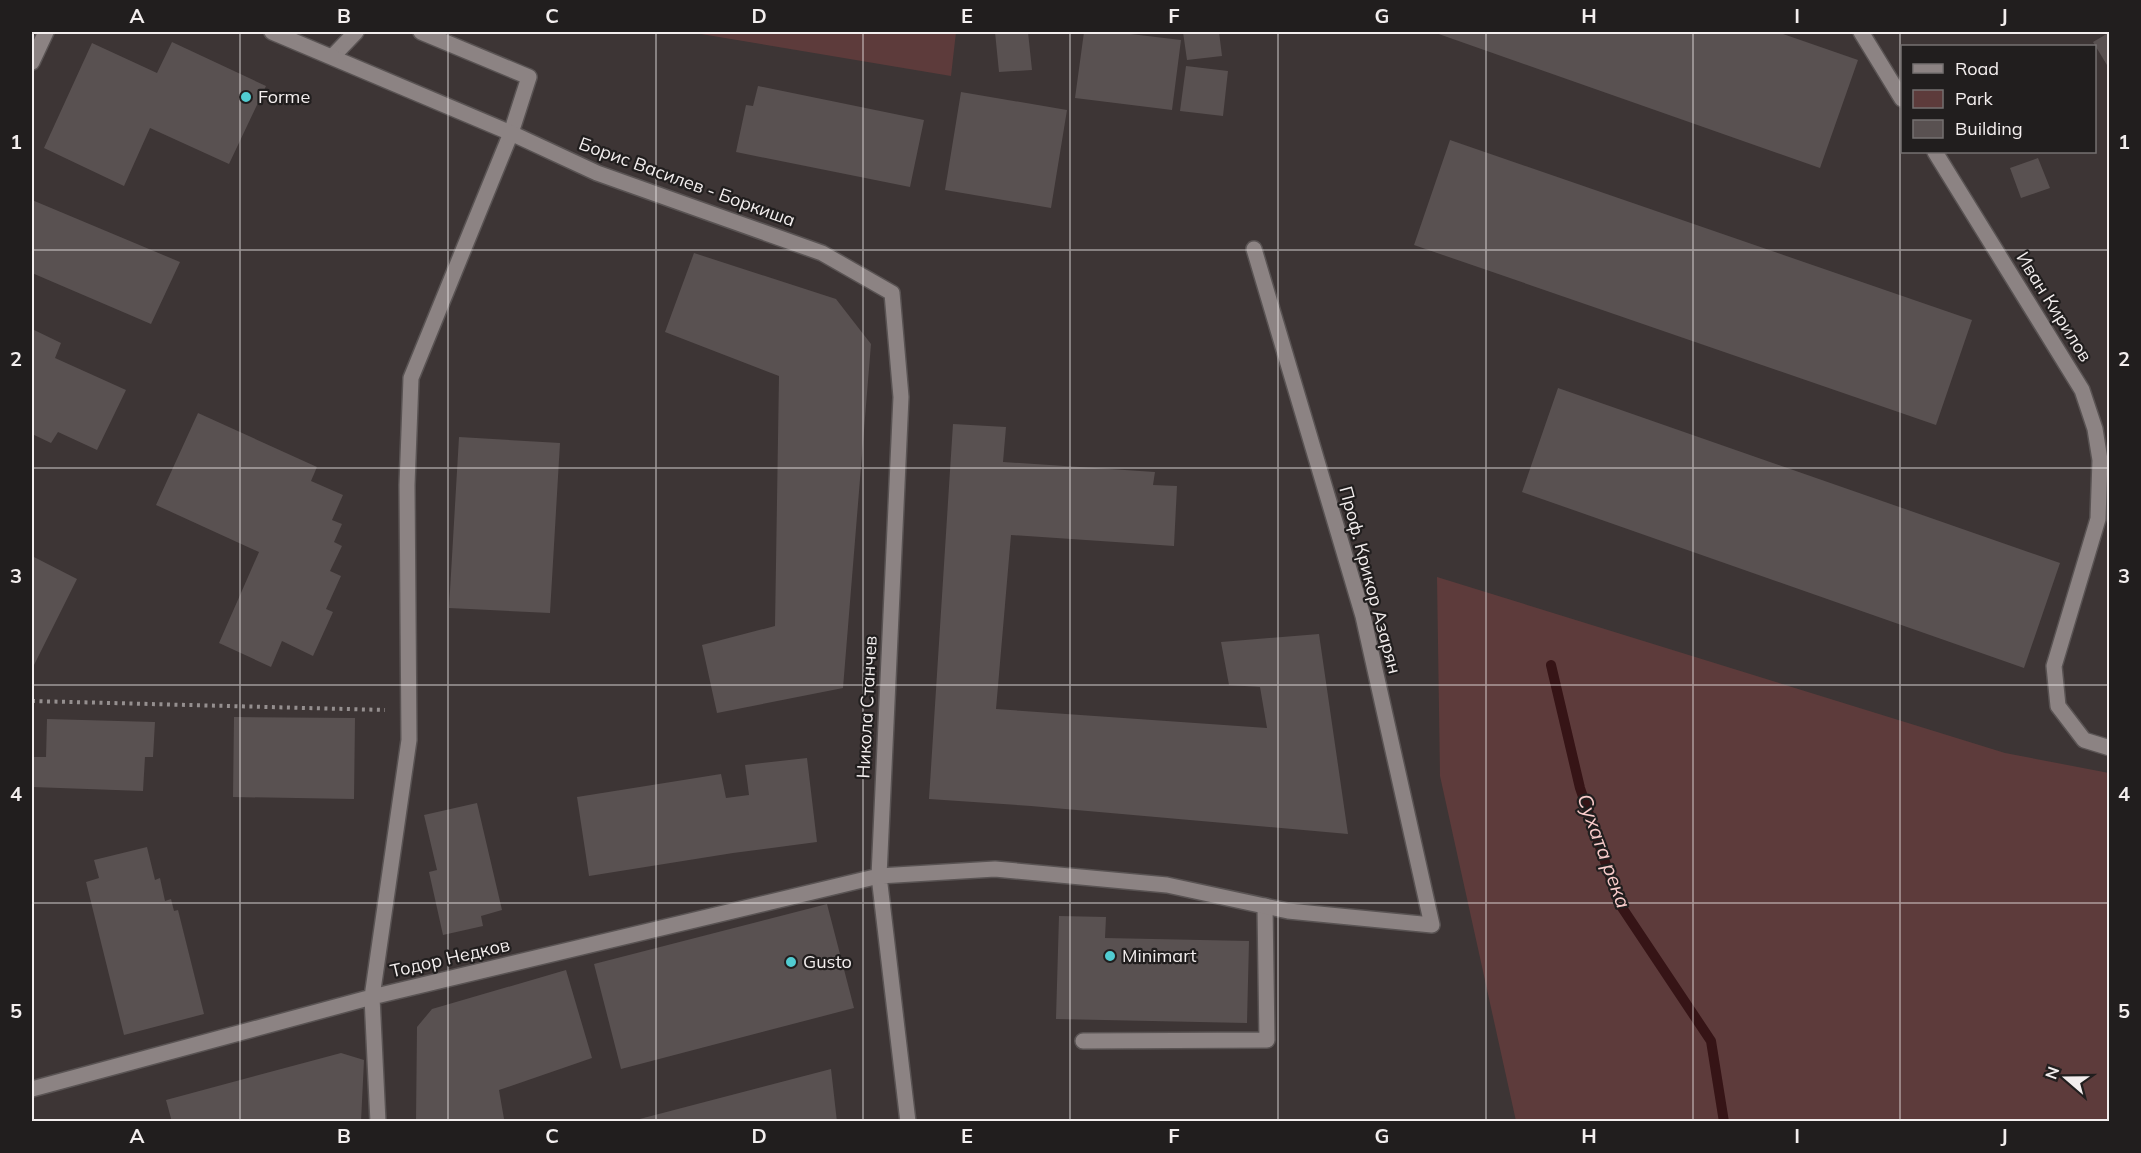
<svg xmlns="http://www.w3.org/2000/svg" width="2141" height="1153" font-family="Mulish,sans-serif">
<style>
.green{fill:#5d3b3b}
.lines{fill:none;stroke-linecap:round;stroke-linejoin:round}
.stream{stroke:#361416;stroke-width:10}
.building{fill:#595151}
.lane-casing{stroke:#595353;stroke-width:18}
.street-casing{stroke:#595353;stroke-width:18}
.path{stroke:#958f8f;stroke-width:4;stroke-dasharray:3 4.5;stroke-linecap:butt}
.lane{stroke:#8c8383;stroke-width:15}
.street{stroke:#8c8383;stroke-width:15}
.grid{fill:none;stroke:#f3eeee;stroke-width:1.5;stroke-opacity:0.55}
.poi-dot{fill:#51ccd1;stroke:#211e1e;stroke-width:2}
.labels{text-anchor:middle;stroke-width:4.5;stroke-linejoin:round;paint-order:stroke}
.poi-label{font-size:18px;fill:#f3eeee;stroke:#211e1e;text-anchor:start}
.street-label{font-size:18px;fill:#f3eeee;stroke:#211e1e}
.water-label{font-size:20px;font-style:italic;fill:#f9cccb;stroke:#211e1e}
.neatline{fill:none;stroke:#f3eeee;stroke-width:2}
.grid-label{font-size:20px;text-anchor:middle;font-weight:bold;fill:#f3eeee}
</style>
<rect width="100%" height="100%" fill="#3d3535"/>
<path class="green" d="M689,32H956L951,76Z
M1437,577L2005,753L2109,773V1121H1516L1440,776Z"/>
<g class="lines">
<path class="stream" d="M1551,665L1580,788L1619,903L1711,1041L1724,1122"/>
</g>
<path class="building" d="M995,32H1028L1032,70L999,72Z
M1084,32H1114L1181,40L1172,110L1075,98Z
M1183,32H1219L1222,56L1187,60Z
M1433,32H1777L1858,60L1820,168Z
M2110,32V70L2093,42Z
M172,42L266,86L229,164L150,128L124,186L44,148L92,43L157,73Z
M1186,66L1228,71L1223,116L1180,111Z
M758,86L924,120L910,187L736,152L746,105L753,106Z
M961,92L1067,110L1051,208L945,190Z
M1450,140L1972,320L1936,425L1414,245Z
M2038,158L2050,188L2021,198L2010,168Z
M32,200L180,262L151,324L32,273Z
M694,253L836,299L871,344L843,688L717,713L702,645L775,626L779,376L665,332Z
M32,329L61,343L55,358L126,390L97,450L58,432L51,443L32,434Z
M1558,388L2060,563L2024,668L1522,492Z
M198,413L317,467L311,481L343,495L332,520L342,524L334,542L342,546L330,571L341,576L326,609L333,612L313,656L282,641L271,667L219,643L259,552L156,505Z
M953,424L1006,427L1003,462L1155,472L1153,485L1177,486L1174,546L1011,535L996,709L1267,728L1260,687L1229,685L1221,642L1319,634L1348,834L1031,806L929,799Z
M459,437L560,443L550,613L449,608Z
M32,556L77,579L34,665L32,664Z
M234,717L355,718L354,799L233,797Z
M47,719L155,722L153,757H145L143,791L32,787V757H46Z
M807,758L817,842L733,853L589,876L577,797L721,774L726,798L749,795L745,765Z
M477,803L502,910L481,916L483,926L443,935L429,872L437,870L424,815Z
M147,847L155,880L160,878L165,901L171,899L174,911L178,910L204,1014L124,1035L86,882L99,878L94,860Z
M827,904L854,1008L621,1069L594,964Z
M1059,916L1106,917L1105,938L1249,941L1247,1023L1056,1019Z
M566,970L592,1058L499,1090L504,1119L496,1122H416L417,1027L432,1009Z
M341,1053L364,1060L361,1122H172L166,1100Z
M831,1069L837,1122H632V1121Z"/>
<g class="lines">
<defs>
<path id="lane" d="M421,32L529,77L511,133
M333,56L356,32
M1083,1041L1267,1040L1265,906"/>
<path id="street" d="M272,32L511,133L597,173L822,253L892,293L901,397L879,876L908,1122
M1861,32L1902,99
M32,62L46,32
M1935,152L2082,390L2095,429L2100,460L2098,519L2054,666L2058,706L2084,740L2110,748
M32,1089L372,997L879,876L995,869L1167,885L1288,911L1432,925L1363,616L1254,249
M378,1122L372,997L409,740L407,485L411,378L511,133"/>
</defs>
<use href="#lane" class="lane-casing"/>
<use href="#street" class="street-casing"/>
<path class="path" d="M32,701L385,710"/>
<use href="#lane" class="lane"/>
<use href="#street" class="street"/>
</g>
<path class="grid" d="M240,32V1122M448,32V1122M656,32V1122M863,32V1122M1070,32V1122M1278,32V1122M1486,32V1122M1693,32V1122M1900,32V1122M32,250H2110M32,468H2110M32,685H2110M32,903H2110"/>
<g class="poi-dot">
<circle cx="246" cy="97" r="6"/>
<circle cx="1110" cy="956" r="6"/>
<circle cx="791" cy="962" r="6"/>
</g>
<g class="labels">
<g class="poi-label">
<text x="258" y="103">Forme</text>
<text x="1122" y="962">Minimart</text>
<text x="803" y="968">Gusto</text>
</g>
<g class="street-label">
<text transform="translate(687 182) rotate(20)" y="6">Борис Василев - Боркиша</text>
<text transform="translate(2054 307) rotate(58)" y="6">Иван Кирилов</text>
<text transform="translate(1370 580) rotate(75)" y="6">Проф. Крикор Азарян</text>
<text transform="translate(867 707) rotate(-87)" y="6">Никола Станчев</text>
<text transform="translate(450 958) rotate(-13)" y="6">Тодор Недков</text>
</g>
<g class="water-label">
<text transform="translate(1604 851) rotate(70)" y="7">Сухата река</text>
</g>
</g>
<rect width="2141" height="1153" fill="none" stroke="#211e1e" stroke-width="66"/>
<rect x="1901" y="45" width="195" height="108" fill="#211e1e" stroke="#757171" stroke-width="1.5"/>
<rect x="1913" y="64" width="30" height="9" fill="#8c8383" stroke="#757171" stroke-width="1.5"/>
<text x="1955" y="75" font-size="18" fill="#f3eeee">Road</text>
<rect x="1913" y="90" width="30" height="18" fill="#5d3b3b" stroke="#757171" stroke-width="1.5"/>
<text x="1955" y="105" font-size="18" fill="#f3eeee">Park</text>
<rect x="1913" y="120" width="30" height="18" fill="#595151" stroke="#757171" stroke-width="1.5"/>
<text x="1955" y="135" font-size="18" fill="#f3eeee">Building</text>
<g transform="translate(2066 1078) rotate(290)" stroke="#211e1e" stroke-width="4.5" paint-order="stroke">
<path d="M0-4.5L10 22L0 15L-10 22Z" fill="#f3eeee"/>
<text y="-9" font-size="16" font-weight="bold" text-anchor="middle" fill="#f3eeee">N</text>
</g>
<rect x="33" y="33" width="2075" height="1087" class="neatline"/>
<g class="grid-label">
<text x="137" y="23">A</text>
<text x="344" y="23">B</text>
<text x="552" y="23">C</text>
<text x="759" y="23">D</text>
<text x="967" y="23">E</text>
<text x="1174" y="23">F</text>
<text x="1382" y="23">G</text>
<text x="1589" y="23">H</text>
<text x="1797" y="23">I</text>
<text x="2004" y="23">J</text>
<text x="16" y="149">1</text>
<text x="2124" y="149">1</text>
<text x="16" y="366">2</text>
<text x="2124" y="366">2</text>
<text x="16" y="583">3</text>
<text x="2124" y="583">3</text>
<text x="16" y="801">4</text>
<text x="2124" y="801">4</text>
<text x="16" y="1018">5</text>
<text x="2124" y="1018">5</text>
<text x="137" y="1143">A</text>
<text x="344" y="1143">B</text>
<text x="552" y="1143">C</text>
<text x="759" y="1143">D</text>
<text x="967" y="1143">E</text>
<text x="1174" y="1143">F</text>
<text x="1382" y="1143">G</text>
<text x="1589" y="1143">H</text>
<text x="1797" y="1143">I</text>
<text x="2004" y="1143">J</text>
</g>
</svg>
